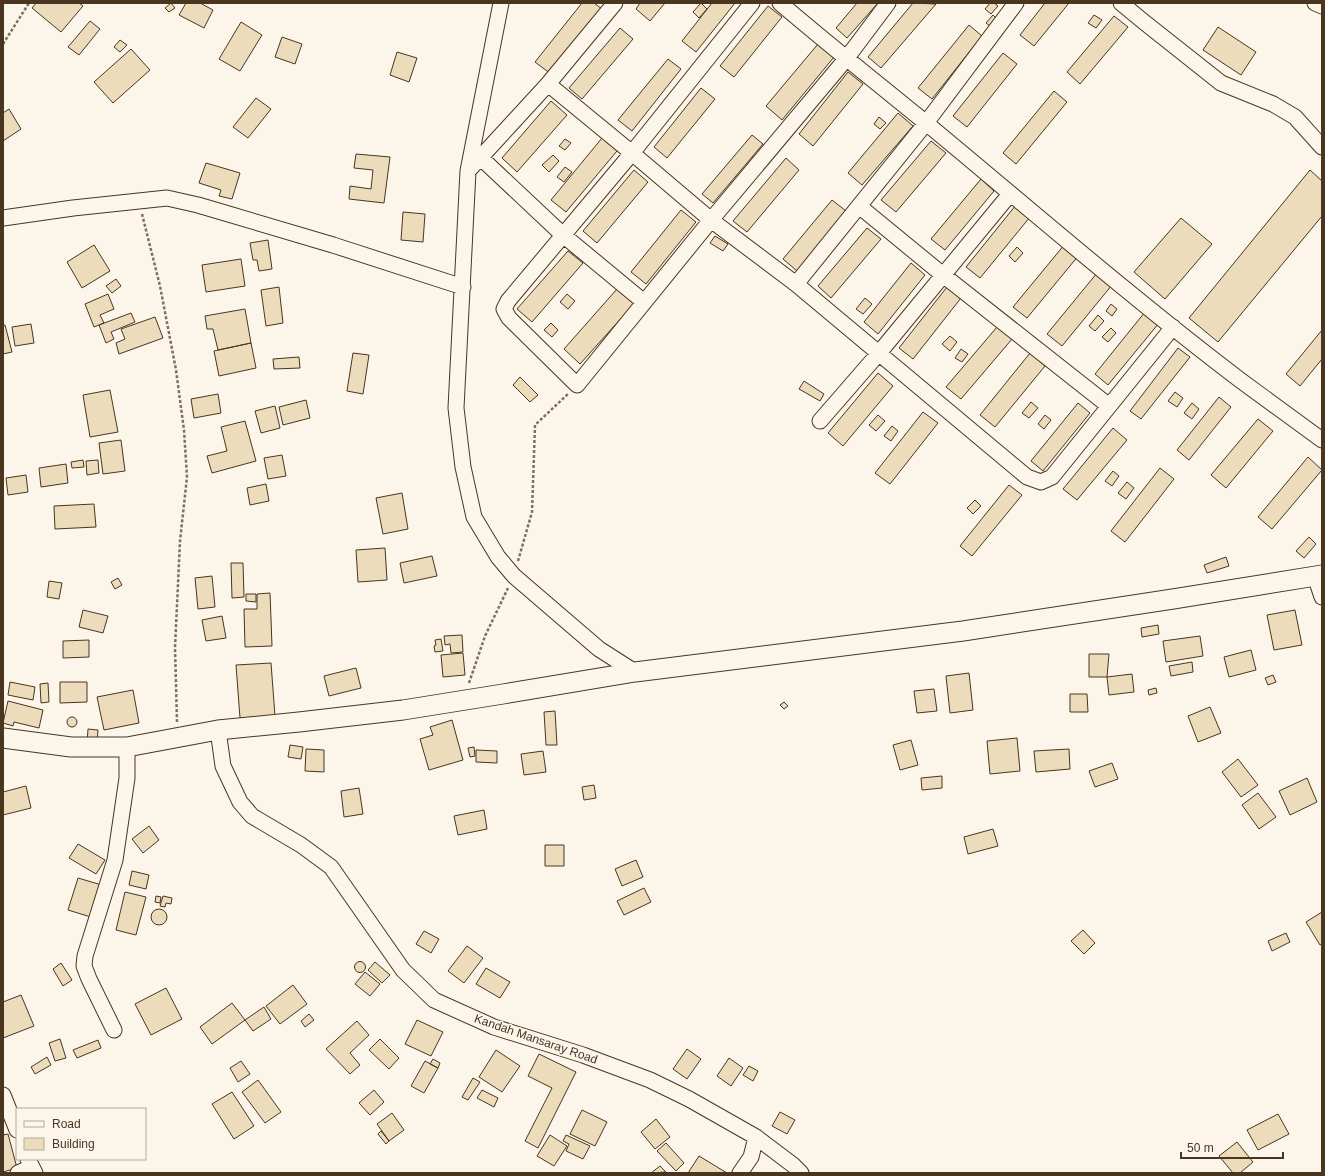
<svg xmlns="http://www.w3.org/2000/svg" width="1325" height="1176" font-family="Helvetica,sans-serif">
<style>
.building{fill:#ecdcbc;stroke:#4a3520}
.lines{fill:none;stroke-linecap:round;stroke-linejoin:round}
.minor-casing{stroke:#4a3520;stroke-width:17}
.major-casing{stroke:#4a3520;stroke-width:21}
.path{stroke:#7f6f5c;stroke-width:2.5;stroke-dasharray:3 2;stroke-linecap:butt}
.minor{stroke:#fbf6e9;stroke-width:15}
.major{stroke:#fbf6e9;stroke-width:19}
.labels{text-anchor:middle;stroke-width:3;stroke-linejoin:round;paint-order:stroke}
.street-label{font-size:12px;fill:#4a3520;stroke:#fbf6e9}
</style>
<rect width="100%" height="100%" fill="#fbf6e9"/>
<path class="building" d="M36,3H79L83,6L61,32L32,8Z
M171,3L175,8L169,12L165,8Z
M186,3H200L213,10L204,28L179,15Z
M582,3H594L602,9L551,74L535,62Z
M640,3H665L650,21L636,9Z
M701,3L707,9L699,18L693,12Z
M712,3H735L696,52L682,41Z
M857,3H878L847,38L836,28Z
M913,3L936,4L881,68L868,57Z
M990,3H994L998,6L991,14L985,9Z
M1045,3H1069L1034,46L1020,35Z
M768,6L782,17L734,77L720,66Z
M993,15L998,20L991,27L986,23Z
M1094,15L1102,20L1096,28L1088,23Z
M1114,16L1128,27L1080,84L1067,72Z
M90,21L100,29L79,55L68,47Z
M241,22L262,35L240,71L219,59Z
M969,25L982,36L932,99L918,88Z
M1218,27L1256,52L1241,75L1203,50Z
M620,28L633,39L582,99L569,88Z
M282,37L302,44L295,64L275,57Z
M120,40L127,45L120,52L114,47Z
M818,44L834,57L782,120L766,106Z
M131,49L150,70L113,103L94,82Z
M397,52L417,58L409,82L390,75Z
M1003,53L1017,64L967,127L953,116Z
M668,59L681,69L632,131L618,120Z
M848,72L863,84L813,146L799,134Z
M701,88L715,99L667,158L654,147Z
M1054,91L1067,102L1016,164L1003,153Z
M256,98L271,109L248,138L233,127Z
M551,101L567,115L517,172L502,158Z
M9,109L21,129L3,141V113Z
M898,113L913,126L862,185L848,173Z
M879,117L886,123L880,129L874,124Z
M752,135L763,144L713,203L702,194Z
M602,138L617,151L566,212L551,200Z
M565,139L571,143L565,150L559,146Z
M931,141L946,153L896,212L881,200Z
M356,154L390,157L384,203L349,199L350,186L371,189L373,170L354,168Z
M553,155L559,161L549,172L542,165Z
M786,158L799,170L747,232L733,221Z
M206,163L240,173L232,199L219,196L221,190L199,183Z
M565,167L572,172L564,182L557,177Z
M634,170L648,182L597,243L583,231Z
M1310,170L1322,181V216L1218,342L1189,318Z
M981,179L994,191L945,250L931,239Z
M832,200L846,211L797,271L783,259Z
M1016,205L1030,217L980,278L966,267Z
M681,210L696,222L646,284L631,272Z
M403,212L425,214L423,242L401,240Z
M1181,218L1212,244L1165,299L1134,272Z
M867,228L881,239L831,298L818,286Z
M715,236L728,244L723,251L710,243Z
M268,240L272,269L259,271L257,260H253L250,243Z
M1065,244L1079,255L1027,318L1013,307Z
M94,245L110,271L82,288L67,262Z
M1017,247L1023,253L1015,262L1009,256Z
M568,251L583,263L532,322L517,309Z
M241,259L245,286L206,292L202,265Z
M911,263L925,275L878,334L864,322Z
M1097,273L1112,285L1062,346L1047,334Z
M116,279L121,286L112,293L106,286Z
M279,287L283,323L266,326L261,290Z
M947,287L961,298L913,359L899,348Z
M617,289L634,304L580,364L564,349Z
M108,294L114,309L100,315L104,323L94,327L85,304Z
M567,294L575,301L568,309L560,302Z
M865,298L872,304L863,314L856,309Z
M1111,304L1117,309L1112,316L1106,311Z
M245,309L251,343L218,350L213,329H207L205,316Z
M1145,312L1159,323L1108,385L1095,374Z
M131,313L135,322L111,332L114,339L106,343L99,325Z
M1098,315L1104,321L1095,331L1089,326Z
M155,317L163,338L119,354L116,343L125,339L121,329Z
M551,323L558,330L552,337L544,330Z
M31,324L34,343L15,346L12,327Z
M3,325H5L12,352L3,354Z
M997,327L1012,339L961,399L946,387Z
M1111,328L1116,333L1108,342L1102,337Z
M1322,330V359L1300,386L1286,374Z
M950,336L957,342L950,351L942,344Z
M251,343L256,368L219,376L214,351Z
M1178,348L1190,357L1141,419L1130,411Z
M961,349L968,354L962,362L955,358Z
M353,353L369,355L363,394L347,391Z
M1030,353L1045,366L995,427L980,415Z
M299,357L300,368L274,369L273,359Z
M878,373L893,386L843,446L828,433Z
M520,377L538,395L530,402L513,385Z
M804,381L824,394L820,401L799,389Z
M110,390L118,432L90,437L83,395Z
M1175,392L1183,398L1177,407L1168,401Z
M218,394L221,413L194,418L191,399Z
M1219,397L1231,407L1189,460L1177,450Z
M306,400L310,418L283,425L279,407Z
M1031,402L1038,408L1029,418L1022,413Z
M1078,403L1090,413L1043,471L1031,461Z
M1192,403L1199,409L1192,419L1184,413Z
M275,406L280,428L261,433L255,411Z
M923,412L938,423L890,484L875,473Z
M878,415L885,421L876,431L869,425Z
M1045,415L1051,420L1044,429L1038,424Z
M1258,419L1273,431L1226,488L1211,475Z
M245,421L256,461L212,473L207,456L227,451L221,427Z
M892,426L898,431L891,441L884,436Z
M1113,428L1127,440L1077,500L1063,489Z
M121,440L125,471L103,474L99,443Z
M282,455L286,476L268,479L264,458Z
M1308,457L1322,470L1272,529L1258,517Z
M83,460L84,467L72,468L71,462Z
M98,460L99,473L87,475L86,461Z
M66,464L68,483L41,487L39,468Z
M1160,468L1174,479L1125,542L1111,531Z
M1113,471L1119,476L1112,486L1105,481Z
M26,475L28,492L8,495L6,478Z
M1127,482L1134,488L1126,499L1118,493Z
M266,484L269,501L250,505L247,488Z
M1009,485L1022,495L972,556L960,546Z
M402,493L408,529L383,534L376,498Z
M975,500L981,506L973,514L967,508Z
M94,504L96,527L55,529L54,506Z
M1309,537L1316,544L1304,558L1296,551Z
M385,548L387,580L358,582L356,550Z
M432,556L437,576L404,583L400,563Z
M1226,557L1229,566L1207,573L1204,565Z
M231,563H243L244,597L232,598Z
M212,576L215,607L198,609L195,578Z
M118,578L122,585L115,589L111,582Z
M49,581L62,583L59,599L47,597Z
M270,593L272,646L245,647L244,609H257V594Z
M246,594H256V602L246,601Z
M83,610L108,616L103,633L79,627Z
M1295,610L1302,645L1274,650L1267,615Z
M222,616L226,638L206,641L202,620Z
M1158,625L1159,634L1142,637L1141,628Z
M462,635L463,652L451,653L450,644L445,645L444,636Z
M1200,636L1203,656L1166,662L1163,641Z
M441,639L443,651L435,652L434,646L436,645L435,640Z
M89,640V657L63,658V641Z
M1251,650L1256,670L1229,677L1224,657Z
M463,653L465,675L443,677L441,655Z
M1089,654H1109L1107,677H1089Z
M1192,662L1193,672L1171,676L1169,666Z
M271,663L275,716L240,718L236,665Z
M356,668L361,688L329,696L324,676Z
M969,673L973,710L950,713L946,676Z
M1132,674L1134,692L1109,695L1107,677Z
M1273,675L1276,682L1268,685L1265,678Z
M10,682L35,687L33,700L8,695Z
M60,682H87V702L60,703Z
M48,683L49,702L41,703L40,684Z
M1156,688L1157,693L1149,695L1148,690Z
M934,689L937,711L917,713L914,691Z
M133,690L139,723L104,730L97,697Z
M1070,694H1087L1088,712H1070Z
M8,701L43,710L39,728L14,722L13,726L3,723Z
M784,702L788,706L784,709L780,705Z
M1210,707L1221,733L1198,742L1188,716Z
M555,711L557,745H546L544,712Z
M67 722a5 5 0 1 1 10 0a5 5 0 1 1-10 0Z
M452,720L463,760L429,770L420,739L433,735L430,727Z
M88,729L98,730L97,743H87Z
M1017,738L1020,771L990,774L987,741Z
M911,740L918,765L900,770L893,745Z
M290,745L303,747L301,759L288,757Z
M474,747L475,756L470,757L468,748Z
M306,749L324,750V772L305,771Z
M1069,749L1070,769L1036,772L1034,751Z
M476,750L497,751V763L476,762Z
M543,751L546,772L524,775L521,754Z
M1238,759L1258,785L1241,797L1222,772Z
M1112,763L1118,779L1095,787L1089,771Z
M942,776V788L922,790L921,778Z
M1307,778L1317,802L1290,815L1279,791Z
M594,785L596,798L584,800L582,787Z
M26,786L31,808L3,815V792Z
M359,788L363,814L344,817L341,791Z
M1258,793L1276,817L1259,829L1242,805Z
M484,810L487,829L458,835L454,816Z
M149,826L159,840L143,853L132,839Z
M993,829L998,846L968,854L964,837Z
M78,844L105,860L96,874L69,858Z
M545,845H564V866H545Z
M636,860L643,877L622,886L615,869Z
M132,871L149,875L146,889L129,885Z
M78,878L105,886L94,918L68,910Z
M644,888L651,902L624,915L617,901Z
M125,892L146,897L136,935L116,930Z
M156,896L161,897L160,903L155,902Z
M163,896L172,898L171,904L166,903L165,907L160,906Z
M151 917a8 8 0 1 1 16 0a8 8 0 1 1-16 0Z
M1322,912V944L1320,945L1306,922Z
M1083,930L1095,943L1084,954L1071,941Z
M424,931L439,939L431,953L416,944Z
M1286,933L1290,942L1272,951L1268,941Z
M467,946L483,958L464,983L448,971Z
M354.5 967a5.5 5.5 0 1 1 11 0a5.5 5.5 0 1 1-11 0Z
M375,962L390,975L382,983L368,970Z
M61,963L72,980L63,986L53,969Z
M486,968L510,982L500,998L476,984Z
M365,972L380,984L370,996L355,984Z
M293,985L307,1004L280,1024L266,1006Z
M166,988L182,1019L151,1035L135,1004Z
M21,995L34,1026L3,1038V1002Z
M232,1003L245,1020L212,1044L200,1027Z
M264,1007L271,1019L253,1031L245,1020Z
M309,1014L314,1020L305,1027L301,1021Z
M417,1020L443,1032L431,1056L405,1044Z
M357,1021L369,1035L350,1053L360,1065L350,1074L326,1049Z
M60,1039L66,1058L55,1061L49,1043Z
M380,1039L399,1058L389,1069L369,1050Z
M98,1040L101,1048L77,1058L73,1050Z
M687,1049L701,1059L687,1079L673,1069Z
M496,1050L520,1066L502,1092L479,1077Z
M539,1054L576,1072L538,1148L525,1141L552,1088L528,1076Z
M47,1057L51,1065L35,1074L31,1067Z
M729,1058L743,1068L731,1086L717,1076Z
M433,1059L440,1063L438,1068L430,1064Z
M241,1061L250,1074L238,1082L230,1068Z
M425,1061L438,1068L424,1093L411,1086Z
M749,1066L758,1071L753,1081L743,1075Z
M473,1078L480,1082L468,1100L462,1097Z
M258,1080L281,1112L265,1123L242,1092Z
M374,1090L384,1102L370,1115L359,1103Z
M482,1090L498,1098L494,1107L477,1098Z
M232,1092L254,1126L234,1139L212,1104Z
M582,1110L607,1122L595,1146L570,1134Z
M780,1112L795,1120L787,1134L772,1126Z
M392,1113L404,1130L389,1141L377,1124Z
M1278,1114L1289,1134L1258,1150L1247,1130Z
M656,1119L670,1137L655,1149L641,1132Z
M381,1131L389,1141L386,1144L378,1134Z
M8,1134L17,1168L3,1172V1135Z
M550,1135L567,1146L554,1166L537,1156Z
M566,1135L590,1146L583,1159L566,1151L569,1144L563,1141Z
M1237,1142L1253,1162L1240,1173H1233L1219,1156Z
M666,1143L684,1163L676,1171L657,1151Z
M699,1156L727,1173H688Z
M660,1166L666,1172L651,1173Z"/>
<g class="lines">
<defs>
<path id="minor" d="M501,3L468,171L456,408L463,467L474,517L498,557L514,576L599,649L635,672
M752,3L632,153L508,301L504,309L509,318L577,385L711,220L846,59L888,3
M780,3C828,44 877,83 926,123C1030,209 1132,298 1240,380C1267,400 1295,420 1322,440
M1121,3L1144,22L1221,83L1273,104L1295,117L1322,147
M1315,3L1322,6
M548,84L632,153L711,220L796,284L1027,477L1041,482L1052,477L1173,327
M481,158L563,235L644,302
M468,171L548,84L615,3
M859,206L943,275L1109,406
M3,218L73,208L167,198L198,205L333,245L463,287
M796,284L926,123L1016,3
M820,421L879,353L1010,194
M1315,576L1322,597
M218,730L223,766L240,802L252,816L301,845L331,867L403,970L434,1000L494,1027L583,1055L650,1080L689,1099L756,1137L793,1165L801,1173
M114,1030L89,979L84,966L85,956L115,860L127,778V747
M3,1095L17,1130
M28,1159L35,1173
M18,1173L31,1167
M740,1173L751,1157L756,1137"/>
<path id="major" d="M3,738L71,747H127L218,730L299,722L403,710L503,694L635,672L963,631L1173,599L1322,575"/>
</defs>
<use href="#minor" class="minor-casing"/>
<use href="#major" class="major-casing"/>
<path class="path" d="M3,44L29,3
M142,214L160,286L176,370L184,430L187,477L180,541L175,648L177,722
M518,561L532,512L535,425L568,394
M469,683L485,636L508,588"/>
<use href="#minor" class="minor"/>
<use href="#major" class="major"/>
</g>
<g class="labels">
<g class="street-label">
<text transform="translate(536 1039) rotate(19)" y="4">Kandah Mansaray Road</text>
</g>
</g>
<rect width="1325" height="1176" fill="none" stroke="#4a3520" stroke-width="8"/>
<rect x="16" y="1108" width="130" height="52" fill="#fbf6e9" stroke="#b4a999"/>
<rect x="24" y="1121" width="20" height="6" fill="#fbf6e9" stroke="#b4a999"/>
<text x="52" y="1128" font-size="12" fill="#4a3520">Road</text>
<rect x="24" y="1138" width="20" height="12" fill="#ecdcbc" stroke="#b4a999"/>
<text x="52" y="1148" font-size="12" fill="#4a3520">Building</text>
<path d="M1181 1152v6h102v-6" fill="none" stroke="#4a3520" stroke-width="2"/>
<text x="1187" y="1152" font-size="12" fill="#4a3520" stroke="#fbf6e9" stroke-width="3" paint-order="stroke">50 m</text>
</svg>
